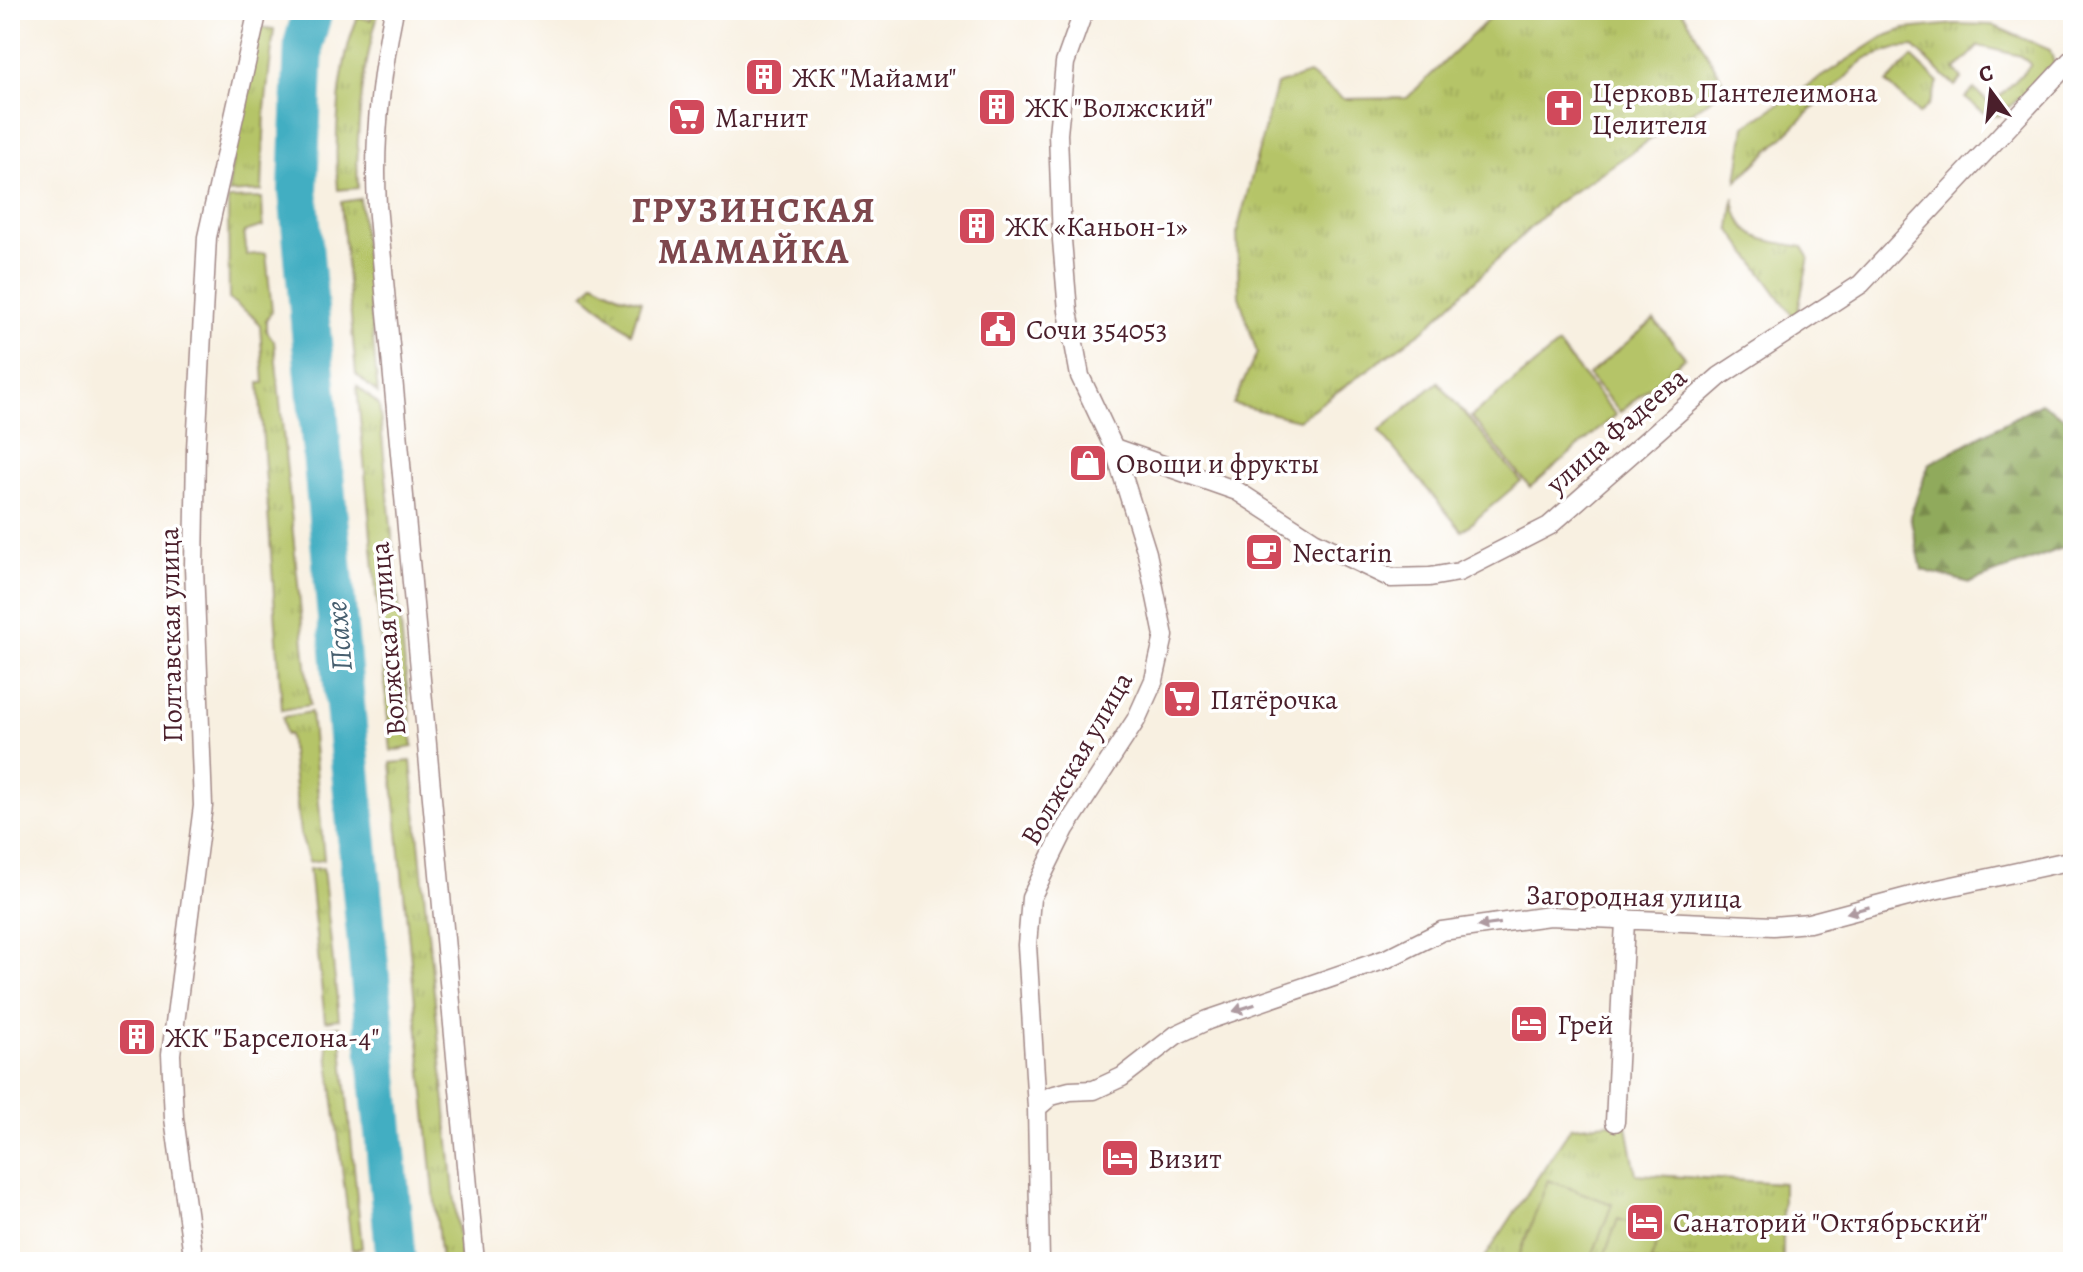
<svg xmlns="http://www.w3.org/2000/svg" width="2083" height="1272" font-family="Alegreya,serif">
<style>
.grass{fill:url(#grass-tufts);stroke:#807249;stroke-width:2}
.forest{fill:url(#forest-firs);stroke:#6d6444;stroke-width:2}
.pitch{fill:#b5c467;stroke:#807249;stroke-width:2}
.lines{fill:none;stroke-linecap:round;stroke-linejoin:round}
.river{stroke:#43aec2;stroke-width:40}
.minor-casing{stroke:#a18886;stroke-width:21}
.minor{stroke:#fff;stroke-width:18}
.oneway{fill:#ae9aa0}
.labels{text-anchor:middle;stroke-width:7;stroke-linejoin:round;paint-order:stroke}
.poi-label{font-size:28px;fill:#4a1f2b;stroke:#fff;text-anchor:start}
.street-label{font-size:28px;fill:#4a1f2b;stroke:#fff}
.water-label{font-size:30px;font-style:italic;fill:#475f6f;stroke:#fff}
.district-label{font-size:36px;font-weight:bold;letter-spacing:2px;fill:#7e474d;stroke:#fff}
</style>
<defs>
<pattern id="grass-tufts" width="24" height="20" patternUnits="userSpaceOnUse" patternTransform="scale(2)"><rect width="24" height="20" fill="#b5c467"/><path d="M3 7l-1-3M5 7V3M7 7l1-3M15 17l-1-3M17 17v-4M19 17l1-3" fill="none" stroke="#9da85a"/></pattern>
<pattern id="forest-firs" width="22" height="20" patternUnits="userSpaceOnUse" patternTransform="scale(2)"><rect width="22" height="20" fill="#90aa5c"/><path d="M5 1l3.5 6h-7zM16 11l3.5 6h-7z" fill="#788a4c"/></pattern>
</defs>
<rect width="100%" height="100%" fill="#fff"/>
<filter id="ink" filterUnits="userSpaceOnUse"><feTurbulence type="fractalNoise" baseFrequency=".0125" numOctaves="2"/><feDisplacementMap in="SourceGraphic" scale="16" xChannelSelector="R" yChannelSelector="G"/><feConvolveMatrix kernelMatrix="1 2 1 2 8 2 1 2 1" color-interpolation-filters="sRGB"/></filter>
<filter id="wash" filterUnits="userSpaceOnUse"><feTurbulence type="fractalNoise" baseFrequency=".006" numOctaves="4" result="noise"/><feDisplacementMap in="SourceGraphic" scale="32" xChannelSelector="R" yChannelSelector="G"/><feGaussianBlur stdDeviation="1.8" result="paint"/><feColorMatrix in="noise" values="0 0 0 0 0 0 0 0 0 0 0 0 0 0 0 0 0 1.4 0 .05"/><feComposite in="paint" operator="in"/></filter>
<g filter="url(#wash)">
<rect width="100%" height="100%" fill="#f8f0e1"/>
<path class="grass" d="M374,10H379C363,68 355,128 358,188L338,190C334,141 338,62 358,17L371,20Z
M1498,10H1682L1727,88L1555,204L1426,328L1298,420L1233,404L1257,353L1239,296L1237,232L1276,85L1309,74L1344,99L1407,98Z
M1955,24L1992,25L2050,50L2055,66L1999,116L1987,115L1965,98L1974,89L1991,105L2031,65L2021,56L1979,46L1955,70L1962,78L1955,86L1914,47L1898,48L1865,59L1737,181L1745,126L1883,37L1905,29Z
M259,27L274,29L265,109L262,191L228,193L236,135Z
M1912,57L1938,82L1930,103L1919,114L1887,83Z
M1734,197C1738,242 1766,240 1803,247L1809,257L1797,315L1793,316L1730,229Z
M262,198L263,226L244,232L247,255L266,253L272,311L266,321V330L274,341L310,705L282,710L259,383H264L260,326L255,318L229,299L228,199Z
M360,199L378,394L356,374L341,202Z
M594,282L621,296L641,301L631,333L584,294Z
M357,386L379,405L413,747L391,751Z
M311,712L324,860L309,862L300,833L289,734L285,735L283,717Z
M411,761L461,1262H441L391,763Z
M323,868L339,1019L325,1021L309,869Z
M340,1026L362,1248L352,1250L325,1028Z
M1626,1121L1636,1174L1783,1183V1262H1482L1571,1127Z"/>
<path class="forest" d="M2041,403L2073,423V544L1970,583L1922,570L1910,516L1929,464Z"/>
<path class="pitch" d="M1654,320L1685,357L1620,412L1588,375Z
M1558,345L1616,415L1530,487L1471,417Z
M1438,382L1521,481L1462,531L1379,431Z
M1548,1180L1612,1204L1590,1262H1517Z
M1618,1219L1661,1234L1650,1262H1602Z"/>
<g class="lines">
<path class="river" d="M313,10L304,42L298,190L396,1262"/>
</g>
</g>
<g filter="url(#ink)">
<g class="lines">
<defs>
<path id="minor" d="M394,10C381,74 373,140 377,205L475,1262
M1114,448L1237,491L1314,541L1391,578L1430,577L1459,572L1549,526L1720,376L1861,284L2073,58
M1037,1108L1051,1096L1070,1091L1094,1090L1122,1077L1176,1035L1208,1020L1386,959L1442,931L1549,916L1773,926L1809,923L1934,890L2073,860
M1615,1122L1625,921
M194,1262L174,1118L171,1054L203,806L194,567L196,449L207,237L258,10
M1040,1262L1037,1108L1027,945L1031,898L1065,829L1136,720L1154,680L1164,636L1147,553L1114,448L1080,376L1068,311L1062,240L1058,134L1065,63L1084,10"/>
</defs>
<use href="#minor" class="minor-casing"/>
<use href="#minor" class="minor"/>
</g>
<defs><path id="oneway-solid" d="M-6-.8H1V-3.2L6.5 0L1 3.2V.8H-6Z" transform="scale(2)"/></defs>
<g class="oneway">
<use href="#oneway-solid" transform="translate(1858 910) rotate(165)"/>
<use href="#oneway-solid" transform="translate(1489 925) rotate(172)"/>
<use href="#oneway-solid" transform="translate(1244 1008) rotate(162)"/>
</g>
</g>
<defs>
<symbol id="building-square" viewBox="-11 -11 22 22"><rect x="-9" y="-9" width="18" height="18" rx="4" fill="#d1495b" stroke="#fff"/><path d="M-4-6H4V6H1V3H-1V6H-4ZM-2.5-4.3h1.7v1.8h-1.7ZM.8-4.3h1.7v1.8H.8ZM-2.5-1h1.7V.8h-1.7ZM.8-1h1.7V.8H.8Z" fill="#fff"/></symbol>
<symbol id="church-square" viewBox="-11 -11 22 22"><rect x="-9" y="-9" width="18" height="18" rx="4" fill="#d1495b" stroke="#fff"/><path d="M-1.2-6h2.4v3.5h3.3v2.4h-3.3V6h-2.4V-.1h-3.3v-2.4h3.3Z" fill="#fff"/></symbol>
<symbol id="supermarket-square" viewBox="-11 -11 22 22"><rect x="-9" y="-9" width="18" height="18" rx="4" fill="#d1495b" stroke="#fff"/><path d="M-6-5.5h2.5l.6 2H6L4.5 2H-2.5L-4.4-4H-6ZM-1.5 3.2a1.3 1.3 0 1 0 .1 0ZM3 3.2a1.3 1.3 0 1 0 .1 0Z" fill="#fff"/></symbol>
<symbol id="civic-square" viewBox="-11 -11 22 22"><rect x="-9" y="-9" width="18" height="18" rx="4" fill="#d1495b" stroke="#fff"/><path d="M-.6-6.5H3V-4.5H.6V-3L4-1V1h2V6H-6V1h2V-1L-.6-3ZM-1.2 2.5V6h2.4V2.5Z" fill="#fff"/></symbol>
<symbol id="shop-square" viewBox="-11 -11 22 22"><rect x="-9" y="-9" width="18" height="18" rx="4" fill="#d1495b" stroke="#fff"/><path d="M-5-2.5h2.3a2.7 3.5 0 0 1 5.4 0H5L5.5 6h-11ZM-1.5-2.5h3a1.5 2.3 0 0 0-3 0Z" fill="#fff"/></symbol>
<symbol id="cafe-square" viewBox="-11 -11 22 22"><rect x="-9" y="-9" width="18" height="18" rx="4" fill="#d1495b" stroke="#fff"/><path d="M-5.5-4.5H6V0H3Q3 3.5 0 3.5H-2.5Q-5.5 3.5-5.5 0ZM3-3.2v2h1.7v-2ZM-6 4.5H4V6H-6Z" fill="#fff"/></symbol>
<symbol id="hotel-square" viewBox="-11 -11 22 22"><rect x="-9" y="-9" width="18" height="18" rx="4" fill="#d1495b" stroke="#fff"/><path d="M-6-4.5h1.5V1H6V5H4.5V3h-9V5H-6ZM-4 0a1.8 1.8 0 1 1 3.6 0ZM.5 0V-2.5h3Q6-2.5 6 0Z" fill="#fff"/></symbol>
</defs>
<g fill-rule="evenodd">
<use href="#building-square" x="742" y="55" width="44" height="44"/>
<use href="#building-square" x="975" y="85" width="44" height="44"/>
<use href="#church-square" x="1542" y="86" width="44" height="44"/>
<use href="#supermarket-square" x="665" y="95" width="44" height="44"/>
<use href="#building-square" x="955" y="204" width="44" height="44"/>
<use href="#civic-square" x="976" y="307" width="44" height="44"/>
<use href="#shop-square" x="1066" y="441" width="44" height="44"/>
<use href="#cafe-square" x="1242" y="530" width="44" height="44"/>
<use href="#supermarket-square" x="1160" y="677" width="44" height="44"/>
<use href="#hotel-square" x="1507" y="1002" width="44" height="44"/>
<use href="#building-square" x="115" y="1015" width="44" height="44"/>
<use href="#hotel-square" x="1098" y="1136" width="44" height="44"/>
<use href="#hotel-square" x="1623" y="1200" width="44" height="44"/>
</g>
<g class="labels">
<g class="poi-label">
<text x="792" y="87">ЖК "Майами"</text>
<text x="1592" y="102">Церковь Пантелеимона<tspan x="1592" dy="32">Целителя</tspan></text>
<text x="1025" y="117">ЖК "Волжский"</text>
<text x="715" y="127">Магнит</text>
<text x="1005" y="236">ЖК «Каньон-1»</text>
<text x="1026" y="339">Сочи 354053</text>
<text x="1116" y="473">Овощи и фрукты</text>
<text x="1292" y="562">Nectarin</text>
<text x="1210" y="709">Пятёрочка</text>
<text x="1557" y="1034">Грей</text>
<text x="165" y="1047">ЖК "Барселона-4"</text>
<text x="1148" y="1168">Визит</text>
<text x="1673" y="1232">Санаторий "Октябрьский"</text>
</g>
<g class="street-label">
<text transform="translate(1616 430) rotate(-41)" y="10">улица Фадеева</text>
<text transform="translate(170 635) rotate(-91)" y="10">Полтавская улица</text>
<text transform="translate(387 639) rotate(-95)" y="10">Волжская улица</text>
<text transform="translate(1076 758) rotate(-60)" y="10">Волжская улица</text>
<text transform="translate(1634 896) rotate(1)" y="10">Загородная улица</text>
</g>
<g class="water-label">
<text transform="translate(339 636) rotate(-95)" y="10">Псахе</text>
</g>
<g class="district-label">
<text x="754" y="222">ГРУЗИНСКАЯ<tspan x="754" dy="41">МАМАЙКА</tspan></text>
</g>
</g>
<rect width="2083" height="1272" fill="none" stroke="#fff" stroke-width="40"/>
<g transform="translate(1991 92) rotate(345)" stroke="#ffffff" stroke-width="6" paint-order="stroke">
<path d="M0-6L14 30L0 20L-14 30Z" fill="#4a1f2b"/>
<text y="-12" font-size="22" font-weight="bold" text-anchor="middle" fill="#4a1f2b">С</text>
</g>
</svg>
